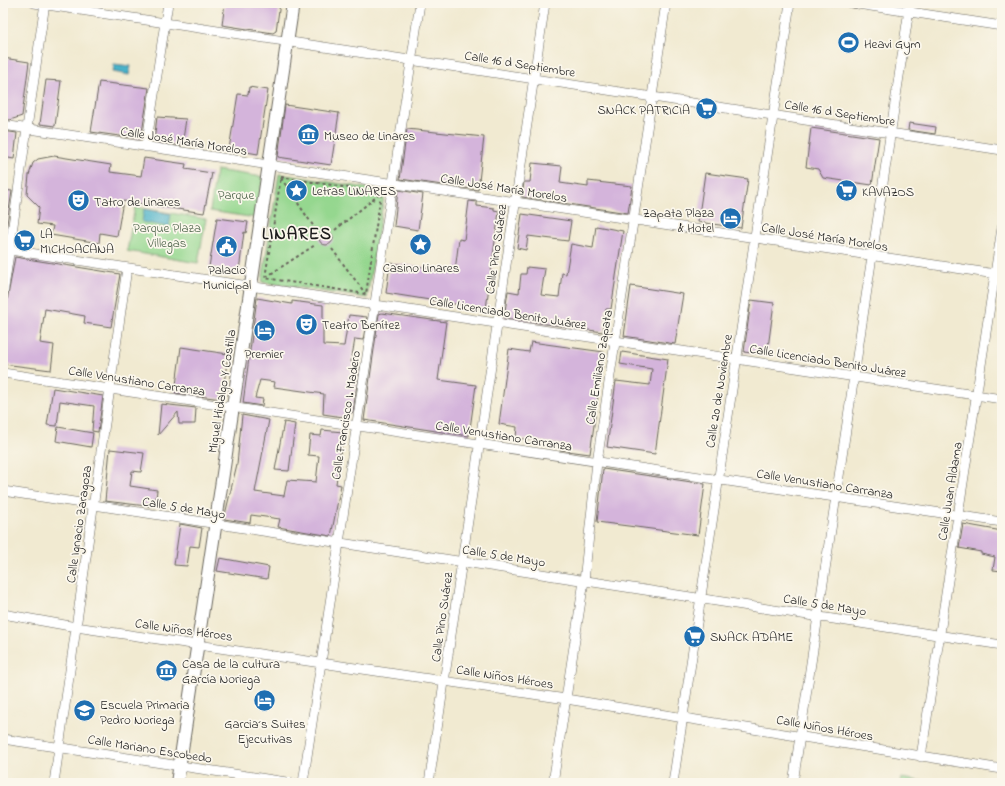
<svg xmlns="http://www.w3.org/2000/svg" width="1005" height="786" font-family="'Indie Flower',sans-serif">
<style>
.green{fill:#95d78f;stroke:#587a56}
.water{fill:#49b1c8;stroke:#326672}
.building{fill:#d4b4db}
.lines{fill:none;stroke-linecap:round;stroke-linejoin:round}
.minor-casing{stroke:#67645b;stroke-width:10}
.secondary-casing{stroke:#67645b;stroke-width:14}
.path{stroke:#67645b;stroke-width:2;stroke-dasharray:3 3;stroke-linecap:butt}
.minor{stroke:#fff;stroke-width:9}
.secondary{stroke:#fff;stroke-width:12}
.labels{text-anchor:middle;stroke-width:3.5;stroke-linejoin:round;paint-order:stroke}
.poi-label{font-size:13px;fill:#1c1c1c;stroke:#fbf7ec;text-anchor:start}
.street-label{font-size:13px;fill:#1c1c1c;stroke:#fbf7ec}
.park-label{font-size:13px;fill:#465d44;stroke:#fbf7ec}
.district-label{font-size:17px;font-weight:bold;letter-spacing:1px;fill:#1c1c1c;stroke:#fbf7ec}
</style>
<rect width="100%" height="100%" fill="#fbf7ec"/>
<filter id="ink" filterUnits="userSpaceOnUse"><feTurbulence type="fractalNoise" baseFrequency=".025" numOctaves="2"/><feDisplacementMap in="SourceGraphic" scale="8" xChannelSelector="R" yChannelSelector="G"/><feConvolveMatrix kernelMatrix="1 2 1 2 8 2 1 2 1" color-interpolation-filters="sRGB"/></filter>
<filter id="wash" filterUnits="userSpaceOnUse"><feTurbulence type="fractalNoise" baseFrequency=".012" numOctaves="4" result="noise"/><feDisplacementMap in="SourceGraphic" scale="16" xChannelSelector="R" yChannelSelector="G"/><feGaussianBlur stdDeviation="0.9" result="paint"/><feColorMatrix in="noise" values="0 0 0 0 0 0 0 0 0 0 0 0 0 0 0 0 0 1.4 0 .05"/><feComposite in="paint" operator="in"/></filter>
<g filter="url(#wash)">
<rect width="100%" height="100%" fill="#f1ead1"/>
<path class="green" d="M216,170L263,177L256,218L210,211Z
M279,174L385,191L367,298L262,282Z
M135,207L206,219L198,263L127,251Z
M901,778L933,783H900Z"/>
<path class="water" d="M114,64L131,66L129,75L113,72Z
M144,209L171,214L169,227L142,222Z"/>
<g id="blocks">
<path class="building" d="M225,3H280L276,31L273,33L222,25Z
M3,58L29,62L22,116L10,120L3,119Z
M46,80L61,81L55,126L40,124Z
M99,82L149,88L141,139L91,132Z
M249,87L268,90L258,154L229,149L238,94L248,95Z
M285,105L339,113L331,165L278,157Z
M157,117L186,119L182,146L154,142Z
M909,123L936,127L935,134L908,130Z
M811,128L879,138L872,185L823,178L818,169L806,167Z
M407,129L484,137L478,190L400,179Z
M3,131L17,133L14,159L3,157Z
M54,156L111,165L110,172L141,176L144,158L186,164L185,169L212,173L204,213L123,201L117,236L100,233L99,243L51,235L53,226L37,224L39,207L27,195L29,175L33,163L38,159Z
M532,163L562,166L560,183L588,187V181L632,186L628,213L522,197L524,182H530Z
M705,173L748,179L741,228L698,222Z
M3,190L12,191L6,230H3Z
M398,190L423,194L418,230L394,226Z
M469,201L477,202V206L494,208V210L499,211L486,309L386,293L390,263L455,271L459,239L464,240Z
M522,214L571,221L568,241L528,236L526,250L517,248Z
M217,218L248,222L246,233L244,232L239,271L209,267Z
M596,226L623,231L611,309H606L603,332L504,318L508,291L519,293L521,274H526L527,267L545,269L541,295L559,297L562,273L566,274L571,244L593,248Z
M319 238a7 7 0 1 1 14 0a7 7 0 1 1-14 0Z
M15,257L120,274L111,327L84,323L85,316L45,309L40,343L54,345L51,370L3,364V323Z
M631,286L683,294L675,344L624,336Z
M257,298L292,304V301L323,305V345L344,346L349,315L367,317L363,340L355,339L351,362L360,363L353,412L343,417L323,414L324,394L274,387L275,382L260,380L255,398L263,399L262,406L243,403Z
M751,300L774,303L767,355L744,352Z
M382,313L446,322L438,380L476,385L469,436L364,420L379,314Z
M531,342L604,352L590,454L560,450V444L516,438L517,427L499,424L509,349L529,352Z
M181,347L228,354L222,399L175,393Z
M622,352L668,359L655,454L607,447L616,381L650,385L652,369L620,364Z
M53,388L103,396L98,432L92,431L94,406L60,401L57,426L47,425Z
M161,404L196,408L195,424H179L178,412L158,435Z
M242,415L269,420L255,492L284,496L287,480L316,482L319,456L308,455L310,435L321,436L322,430L343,432L336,484L341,485L331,536L278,527L280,519L251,515L250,523L224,519L237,464Z
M284,422L295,424L289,471L275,470Z
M58,427L93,433L91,447L56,441Z
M110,449L144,453L141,472L132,471L130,486L157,490L155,507L105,501Z
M603,469L705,484L698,535L597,522Z
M180,524L202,528L199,547L190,546L187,566L174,565Z
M963,524L1002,531V571L993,570L995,557L981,554V552L959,548Z
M220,558L269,567L267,579L217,571Z"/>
</g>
</g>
<g filter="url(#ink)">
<use href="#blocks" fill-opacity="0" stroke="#67645b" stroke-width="1"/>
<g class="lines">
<defs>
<path id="minor" d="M34,3L1002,150
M851,3L1002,26
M3,125L1002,275
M146,147L168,3
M3,249L1002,399
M3,295L45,3
M3,373L1002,522
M3,491L1002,645
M3,614L76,627L566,699L1002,769
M3,739L293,783
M921,757L1002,228
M54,783L127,268
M303,783L420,3
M429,783L545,3
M553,783L584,581L597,462L666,3
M673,783L790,3
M793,783L910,3"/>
<path id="secondary" d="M177,783L293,3"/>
</defs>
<use href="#minor" class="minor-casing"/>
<use href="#secondary" class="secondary-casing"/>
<path class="path" d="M281,177L381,193L366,294L265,278Z
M281,178L316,230
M335,230L380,194
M332,249L365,293
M266,277L315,245"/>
<use href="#minor" class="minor"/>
<use href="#secondary" class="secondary"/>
</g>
</g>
<defs>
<symbol id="stadium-disc" viewBox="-11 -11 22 22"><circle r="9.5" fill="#1f6fb2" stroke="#fbf7ec"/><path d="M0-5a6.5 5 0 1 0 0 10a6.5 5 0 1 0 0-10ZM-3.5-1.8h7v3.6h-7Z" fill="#fff"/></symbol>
<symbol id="supermarket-disc" viewBox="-11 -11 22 22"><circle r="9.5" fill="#1f6fb2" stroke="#fbf7ec"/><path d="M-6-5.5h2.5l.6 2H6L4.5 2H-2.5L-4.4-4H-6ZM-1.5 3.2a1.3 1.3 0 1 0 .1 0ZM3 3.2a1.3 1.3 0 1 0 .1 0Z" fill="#fff"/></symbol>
<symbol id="museum-disc" viewBox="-11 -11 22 22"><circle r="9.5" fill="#1f6fb2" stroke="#fbf7ec"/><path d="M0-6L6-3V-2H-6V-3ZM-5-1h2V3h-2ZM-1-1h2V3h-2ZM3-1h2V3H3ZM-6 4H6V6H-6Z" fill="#fff"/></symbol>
<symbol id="sight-disc" viewBox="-11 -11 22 22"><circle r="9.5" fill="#1f6fb2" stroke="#fbf7ec"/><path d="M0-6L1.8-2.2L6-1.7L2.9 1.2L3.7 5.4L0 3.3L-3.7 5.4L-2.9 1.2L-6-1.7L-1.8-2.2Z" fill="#fff"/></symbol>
<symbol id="theatre-disc" viewBox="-11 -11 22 22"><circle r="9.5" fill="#1f6fb2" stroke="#fbf7ec"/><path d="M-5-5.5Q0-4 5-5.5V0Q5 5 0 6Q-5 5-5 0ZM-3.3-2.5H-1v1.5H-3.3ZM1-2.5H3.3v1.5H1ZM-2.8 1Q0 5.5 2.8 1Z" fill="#fff"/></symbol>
<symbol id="hotel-disc" viewBox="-11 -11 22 22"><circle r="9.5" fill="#1f6fb2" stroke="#fbf7ec"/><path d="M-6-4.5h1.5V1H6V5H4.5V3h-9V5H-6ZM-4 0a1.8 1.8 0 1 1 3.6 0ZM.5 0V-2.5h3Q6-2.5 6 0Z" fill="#fff"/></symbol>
<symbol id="civic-disc" viewBox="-11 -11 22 22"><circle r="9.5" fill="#1f6fb2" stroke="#fbf7ec"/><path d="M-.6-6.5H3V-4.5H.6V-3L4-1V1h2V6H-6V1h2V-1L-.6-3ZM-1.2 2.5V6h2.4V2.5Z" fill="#fff"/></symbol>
<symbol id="school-disc" viewBox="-11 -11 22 22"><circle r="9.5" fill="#1f6fb2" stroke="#fbf7ec"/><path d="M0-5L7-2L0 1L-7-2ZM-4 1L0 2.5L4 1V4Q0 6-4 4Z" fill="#fff"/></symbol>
</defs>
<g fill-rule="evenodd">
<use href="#stadium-disc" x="836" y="30" width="25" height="25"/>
<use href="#supermarket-disc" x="694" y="96" width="25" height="25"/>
<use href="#museum-disc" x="296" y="122" width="25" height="25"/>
<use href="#sight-disc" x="284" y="178" width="25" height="25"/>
<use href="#supermarket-disc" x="834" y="178" width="25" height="25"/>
<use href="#theatre-disc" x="66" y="188" width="25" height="25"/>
<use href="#hotel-disc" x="718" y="206" width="25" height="25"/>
<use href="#supermarket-disc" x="12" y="228" width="25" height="25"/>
<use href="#sight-disc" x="408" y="232" width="25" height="25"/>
<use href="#civic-disc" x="214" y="234" width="25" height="25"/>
<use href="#theatre-disc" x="294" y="312" width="25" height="25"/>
<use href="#hotel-disc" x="252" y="318" width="25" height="25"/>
<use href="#supermarket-disc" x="682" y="624" width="25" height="25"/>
<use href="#museum-disc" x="154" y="658" width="25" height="25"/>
<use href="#hotel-disc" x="252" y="688" width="25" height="25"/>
<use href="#school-disc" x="72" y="698" width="25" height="25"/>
</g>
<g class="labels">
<g class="poi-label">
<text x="864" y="48">Heavi Gym</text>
<text x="690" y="114" text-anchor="end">SNACK PATRICIA</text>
<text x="324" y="140">Museo de Linares</text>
<text x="312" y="195">Letras LINARES</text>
<text x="862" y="196">KAVAZOS</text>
<text x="94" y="206">Tatro de Linares</text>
<text x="714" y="217" text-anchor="end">Zapata Plaza<tspan x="714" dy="15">&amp; Hotel</tspan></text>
<text x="40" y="238">LA<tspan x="40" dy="15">MICHOACANA</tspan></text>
<text x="421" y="272" text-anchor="middle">Casino Linares</text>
<text x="227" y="274" text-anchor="middle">Palacio<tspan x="227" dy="15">Municipal</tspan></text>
<text x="322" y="329">Teatro Benítez</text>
<text x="264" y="358" text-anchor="middle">Premier</text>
<text x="710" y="641">SNACK ADAME</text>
<text x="182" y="668">Casa de la cultura<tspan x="182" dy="15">García Noriega</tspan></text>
<text x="100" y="709">Escuela Primaria<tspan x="100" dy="15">Pedro Noriega</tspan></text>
<text x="265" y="728" text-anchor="middle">Garcia´s Suites<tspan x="265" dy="15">Ejecutivas</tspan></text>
</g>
<g class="street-label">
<text transform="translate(520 63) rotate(9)" y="5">Calle 16 d Septiembre</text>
<text transform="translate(840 112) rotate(9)" y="5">Calle 16 d Septiembre</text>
<text transform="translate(184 140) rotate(9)" y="5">Calle José María Morelos</text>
<text transform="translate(504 187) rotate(9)" y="5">Calle José María Morelos</text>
<text transform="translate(825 236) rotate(9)" y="5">Calle José María Morelos</text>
<text transform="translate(495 249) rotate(-82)" y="5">Calle Pino Suárez</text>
<text transform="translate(508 312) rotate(9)" y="5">Calle Licenciado Benito Juárez</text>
<text transform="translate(828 360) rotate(9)" y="5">Calle Licenciado Benito Juárez</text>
<text transform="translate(598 367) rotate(-81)" y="5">Calle Emiliano Zapata</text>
<text transform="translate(137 380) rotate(9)" y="5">Calle Venustiano Carranza</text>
<text transform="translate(221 391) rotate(-81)" y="5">Miguel Hidalgo Y Costilla</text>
<text transform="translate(718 391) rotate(-81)" y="5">Calle 20 de Noviembre</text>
<text transform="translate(345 415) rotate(-81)" y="5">Calle Francisco I. Madero</text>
<text transform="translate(504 435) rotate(9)" y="5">Calle Venustiano Carranza</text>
<text transform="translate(825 483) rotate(9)" y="5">Calle Venustiano Carranza</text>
<text transform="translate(949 491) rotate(-81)" y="5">Calle Juan Aldama</text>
<text transform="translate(184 507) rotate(9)" y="5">Calle 5 de Mayo</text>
<text transform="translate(78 524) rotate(-82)" y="5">Calle Ignacio Zaragoza</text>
<text transform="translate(504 555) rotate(9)" y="5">Calle 5 de Mayo</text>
<text transform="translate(825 604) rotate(9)" y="5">Calle 5 de Mayo</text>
<text transform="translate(441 617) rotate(-82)" y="5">Calle Pino Suárez</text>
<text transform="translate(184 629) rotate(8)" y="5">Calle Niños Héroes</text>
<text transform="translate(505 676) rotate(9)" y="5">Calle Niños Héroes</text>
<text transform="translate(825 727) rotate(10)" y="5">Calle Niños Héroes</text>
<text transform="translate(150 748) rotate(9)" y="5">Calle Mariano Escobedo</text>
</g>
<g class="park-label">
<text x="236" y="199">Parque</text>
<text x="167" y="232">Parque Plaza<tspan x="167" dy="15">Villegas</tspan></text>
</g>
<g class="district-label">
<text x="297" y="239">LINARES</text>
</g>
</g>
<rect width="1005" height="786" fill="none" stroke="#fbf7ec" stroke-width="16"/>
</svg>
